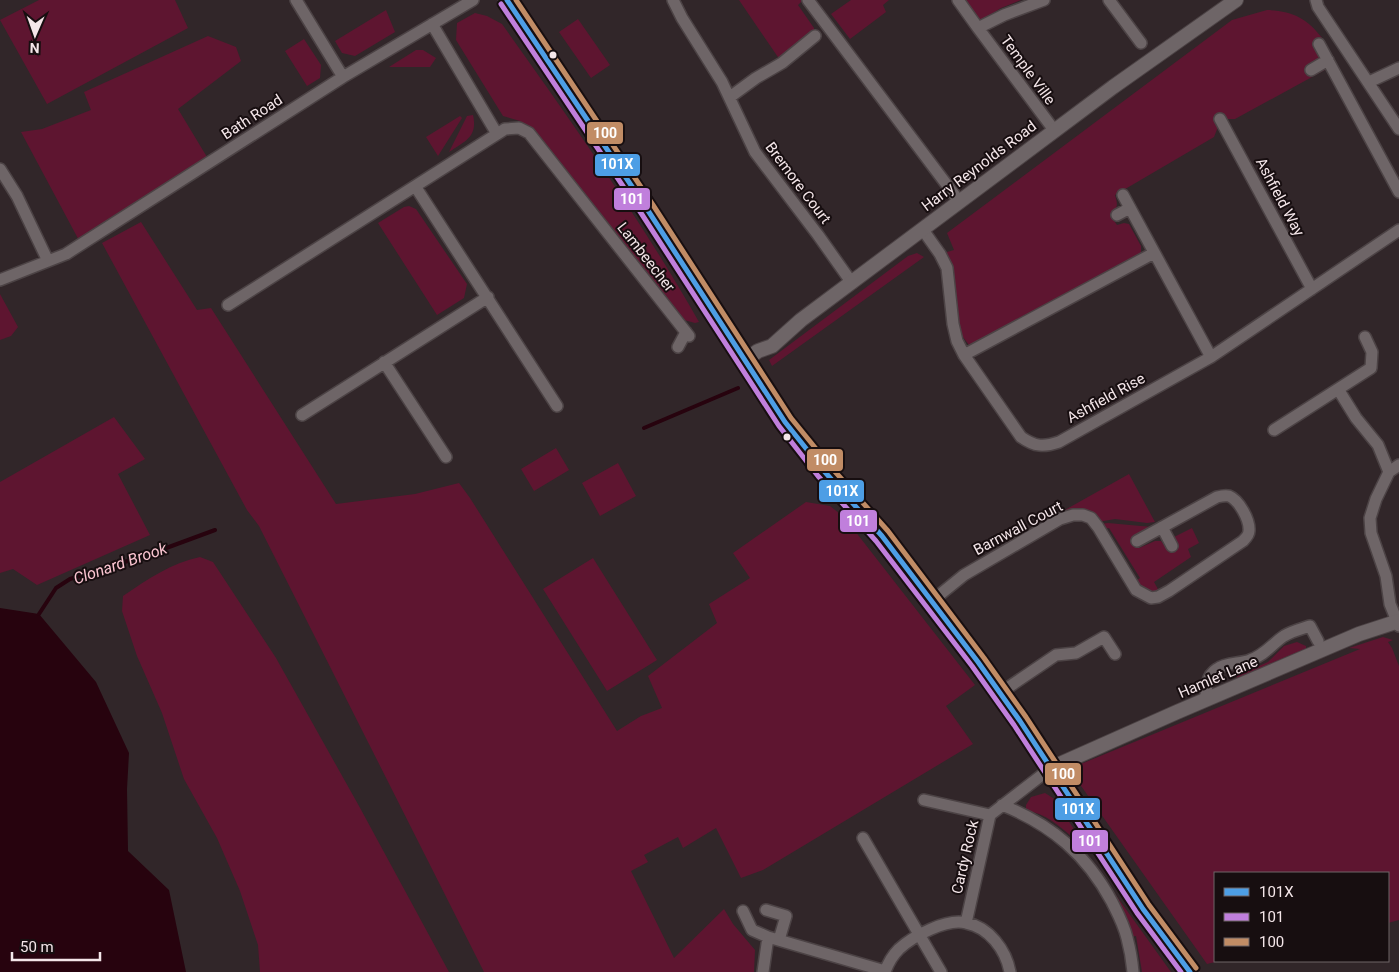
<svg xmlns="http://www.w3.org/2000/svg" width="1399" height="972" font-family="Roboto,sans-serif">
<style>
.green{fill:#5e1530}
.water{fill:#27030e}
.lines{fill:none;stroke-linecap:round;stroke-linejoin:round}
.stream{stroke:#27030e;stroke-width:4}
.minor-casing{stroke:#4c4345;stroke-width:14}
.tertiary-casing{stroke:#4c4345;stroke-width:16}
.secondary-casing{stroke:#4c4345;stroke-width:19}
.minor{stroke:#6e6567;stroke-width:11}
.tertiary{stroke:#6e6567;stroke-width:14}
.secondary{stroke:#6c6063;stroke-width:16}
.bus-1-casing{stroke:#170e10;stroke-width:9}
.bus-2-casing{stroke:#170e10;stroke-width:9}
.bus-3-casing{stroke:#170e10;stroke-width:9}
.bus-1{stroke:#4d9ee5;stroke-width:5}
.bus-2{stroke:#c07fdc;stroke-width:5}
.bus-3{stroke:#c18c65;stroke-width:5}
.bus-dot{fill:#f4e6e9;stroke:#170e10;stroke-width:2}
.labels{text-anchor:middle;stroke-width:4;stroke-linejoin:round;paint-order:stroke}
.street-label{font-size:15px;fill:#f4e6e9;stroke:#170e10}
.water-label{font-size:16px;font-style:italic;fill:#fbc5d1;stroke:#170e10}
.line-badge{stroke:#170e10;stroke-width:2}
.badge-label{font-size:14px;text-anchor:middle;font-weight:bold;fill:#fff}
</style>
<rect width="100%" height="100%" fill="#312629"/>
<path class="green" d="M39,0H175L188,28L47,104L0,20Z
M739,0H803L798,5L814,28L815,36L782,63Z
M851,0H889L883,5L886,12L850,39L831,14Z
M963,0H1021L1001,8L982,20L975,18Z
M386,10L395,32L355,56L342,53L335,41Z
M1267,10C1293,11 1307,18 1323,39L1320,44L1332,66L1235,119H1221L1214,137L1115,195C1118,205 1118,208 1110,215L1117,225L1124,223L1129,224L1141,246V253L1135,259L974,345H969L953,324L940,254L954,250L947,233L1232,20Z
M475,13L487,16L502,24C571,121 640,218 699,322L695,323L684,320L530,128L520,121L503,116L456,40L457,23Z
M578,19L610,65L591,78L559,32Z
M208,36L236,47L241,61L178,109L210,162L82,246L21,132L42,129L91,110L84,92Z
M304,39L321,65L320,78L307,86L285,51Z
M416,50H423L436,58L430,67H389Z
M473,115C478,137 465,141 449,152L467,116Z
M460,116L462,118L438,156L426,137Z
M409,206L416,209L467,284L464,298L437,315L378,223L404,207Z
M141,222L197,310L211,308L336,504L415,494L459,483L470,498L617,731L641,716L662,708L648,676L717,623L709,604L750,578L733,553L806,502L830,506L844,517L975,685L946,706L973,744L763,870L741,878L716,828L683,848L678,837L644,855L648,862L631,871L674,958L724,909L733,924L755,950L754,972H484L259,526L247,510L102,243Z
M917,253L924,257L772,366L769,360L908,256Z
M0,294L18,327L11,336L0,340Z
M114,417L145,459L118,474L150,535L37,585L13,569L0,573V482Z
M556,448L569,470L534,491L521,469Z
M618,463L636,496L600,516L582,483Z
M1129,474L1155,522L1147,523L1115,519L1098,522L1093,515L1048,523L1047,520Z
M1108,523L1152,527L1134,539L1139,548L1155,541H1161L1168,550L1172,538L1192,528L1199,543L1188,549L1191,557L1154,582L1159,591C1149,595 1142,588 1136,581L1140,578L1109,528L1105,529L1101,524Z
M200,557L213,562L276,658L359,806L449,972H260L258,945L240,891L217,838L184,779L162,713L137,656L122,611L123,596C148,579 171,563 200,557Z
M593,558L657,660L607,691L543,589Z
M1383,637L1393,640L1388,642L1392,648L1399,666V920L1388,923V873H1215V961H1219L1207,964L1074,776L1076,766L1360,649L1349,648Z
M1297,642L1306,646V649L1237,680L1236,673L1252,669L1268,662L1284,646Z
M1045,793L1053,798L1082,841L1079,843C1065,831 1051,817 1033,812L1031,814L1026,813V805L1031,797Z
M1110,887L1171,972H1142L1136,936L1130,937L1121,911Z"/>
<path class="water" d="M0,608L39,614L96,682L129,753L127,789L128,851L169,890L186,972H0Z"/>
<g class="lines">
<path class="stream" d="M644,428L738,388
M39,614L56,588L70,579L150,554L215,530"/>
<defs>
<path id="minor" d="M296,0L343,77
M673,0L682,18L722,82L755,152L818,235L852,283
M808,0L959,201
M958,0L978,28L1004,15L1044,0
M1109,0L1141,43
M1316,0L1318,7L1399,129
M432,24L497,134
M978,28L1054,130
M1319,44L1399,192
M1311,70L1328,60
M1369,82L1399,68
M730,97L756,78L782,63L815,36
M1220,119L1312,289
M0,169L17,196L48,261
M415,186L557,406
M1123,195L1211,357
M1117,215L1130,208
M923,230L940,254L947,268L953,324L957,341L964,355L1021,437C1035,447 1044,447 1059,442L1211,357L1399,230
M0,280L66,254L343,77L473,0
M228,305L505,129L519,128L529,133L689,336
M678,347L686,332
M964,355L1154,253
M384,362L446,457
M1338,389L1356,418L1378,445L1389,472
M302,415L488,297
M1274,430L1371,368L1372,352L1365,337
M1399,465L1389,472L1376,499L1370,518L1371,533L1386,576L1390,604L1399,626
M1162,527L1172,546
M932,601L964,575L1060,519L1073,515H1083L1091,518L1098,527L1136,590L1151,598L1158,597L1169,591L1243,541C1246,538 1249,535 1249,531C1250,520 1239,500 1229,496C1225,495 1221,496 1217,497L1137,541
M1000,693L1056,655L1076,653L1104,637L1115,654
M1206,700C1206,688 1206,676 1217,669C1226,662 1240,664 1250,660C1265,655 1272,644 1284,636C1292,631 1301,629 1310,626L1318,641
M924,800L990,815
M1002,805C1052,825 1087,855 1112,902C1118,914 1124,925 1127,938C1130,949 1132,961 1133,972
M863,838L941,972
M766,910L786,916L779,940
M743,911L752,930L768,937L885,971
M966,923L990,815L1051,768
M763,972L768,937
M885,972C888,963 892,956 899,949C913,936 947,918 966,923C989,927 1006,950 1010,972"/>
<path id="tertiary" d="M744,361L758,351L772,346L801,320L1113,87L1236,0
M1051,768L1177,712L1359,634L1399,621"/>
<path id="secondary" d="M507,0L647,209L785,422L824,471L882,536L978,662L1020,721L1143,909L1190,972"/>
</defs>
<use href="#minor" class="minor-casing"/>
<use href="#tertiary" class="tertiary-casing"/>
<use href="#secondary" class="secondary-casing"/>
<use href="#minor" class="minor"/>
<use href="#tertiary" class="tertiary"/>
<use href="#secondary" class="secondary"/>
<defs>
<path id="bus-1" d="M507,0L647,209L785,422L824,471L882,536L978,662L1020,721L1143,909L1190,972"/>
<path id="bus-2" d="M501,4L641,213L779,426L818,476L876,541L972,666L1014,725L1137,913L1181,972"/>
<path id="bus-3" d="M516,0L653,205L791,418L830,466L888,531L984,658L1026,717L1149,905L1196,968"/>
</defs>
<use href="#bus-1" class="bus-1-casing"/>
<use href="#bus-2" class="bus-2-casing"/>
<use href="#bus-3" class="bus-3-casing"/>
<use href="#bus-1" class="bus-1"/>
<use href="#bus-2" class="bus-2"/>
<use href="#bus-3" class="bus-3"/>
</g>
<g class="bus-dot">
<circle cx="553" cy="55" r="4.5"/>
<circle cx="787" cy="437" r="4.5"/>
</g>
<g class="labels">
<g class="street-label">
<text transform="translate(1028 70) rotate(54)" y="5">Temple Ville</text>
<text transform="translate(252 117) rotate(-33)" y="5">Bath Road</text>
<text transform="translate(979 166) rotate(-37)" y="5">Harry Reynolds Road</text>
<text transform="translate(798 183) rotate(53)" y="5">Bremore Court</text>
<text transform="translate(1280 197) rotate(62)" y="5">Ashfield Way</text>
<text transform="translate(646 257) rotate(52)" y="5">Lambeecher</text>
<text transform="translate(1106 398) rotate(-29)" y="5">Ashfield Rise</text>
<text transform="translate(1018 528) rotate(-28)" y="5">Barnwall Court</text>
<text transform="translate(1218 677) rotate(-23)" y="5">Hamlet Lane</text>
<text transform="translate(965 857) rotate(-77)" y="5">Cardy Rock</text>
</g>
<g class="water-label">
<text transform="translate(120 563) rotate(-19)" y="6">Clonard Brook</text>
</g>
</g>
<g class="line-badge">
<rect x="586" y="121" width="38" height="24" rx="5" fill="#c18c65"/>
<rect x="594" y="153" width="47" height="24" rx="5" fill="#4d9ee5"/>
<rect x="613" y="187" width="38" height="24" rx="5" fill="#c07fdc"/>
<rect x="806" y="448" width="38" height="24" rx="5" fill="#c18c65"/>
<rect x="818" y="479" width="47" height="24" rx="5" fill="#4d9ee5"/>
<rect x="839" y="509" width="39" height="24" rx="5" fill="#c07fdc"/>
<rect x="1044" y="762" width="38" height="24" rx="5" fill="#c18c65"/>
<rect x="1054" y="797" width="47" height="24" rx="5" fill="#4d9ee5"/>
<rect x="1071" y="829" width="38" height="24" rx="5" fill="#c07fdc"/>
</g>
<g class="badge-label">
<text x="605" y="138">100</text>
<text x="617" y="169">101X</text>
<text x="632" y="204">101</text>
<text x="825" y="465">100</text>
<text x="842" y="496">101X</text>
<text x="858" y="526">101</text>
<text x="1063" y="779">100</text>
<text x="1078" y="814">101X</text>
<text x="1090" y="846">101</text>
</g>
<rect x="1214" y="872" width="175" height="90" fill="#170e10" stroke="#6f6467"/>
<rect x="1224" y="888" width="25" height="8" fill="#4d9ee5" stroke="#6f6467"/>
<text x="1259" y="897" font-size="15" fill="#f4e6e9">101X</text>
<rect x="1224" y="913" width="25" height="8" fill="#c07fdc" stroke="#6f6467"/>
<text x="1259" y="922" font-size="15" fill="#f4e6e9">101</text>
<rect x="1224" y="938" width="25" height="8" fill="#c18c65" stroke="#6f6467"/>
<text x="1259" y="947" font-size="15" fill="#f4e6e9">100</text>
<g transform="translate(35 35) rotate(182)" stroke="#170e10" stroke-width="4" paint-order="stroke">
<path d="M0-4L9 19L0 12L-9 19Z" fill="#f4e6e9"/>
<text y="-8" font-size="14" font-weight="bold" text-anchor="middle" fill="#f4e6e9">N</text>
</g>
<path d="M12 952v8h88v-8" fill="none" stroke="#f4e6e9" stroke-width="2.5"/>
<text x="20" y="952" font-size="15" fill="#f4e6e9" stroke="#170e10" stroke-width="4" paint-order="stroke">50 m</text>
</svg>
